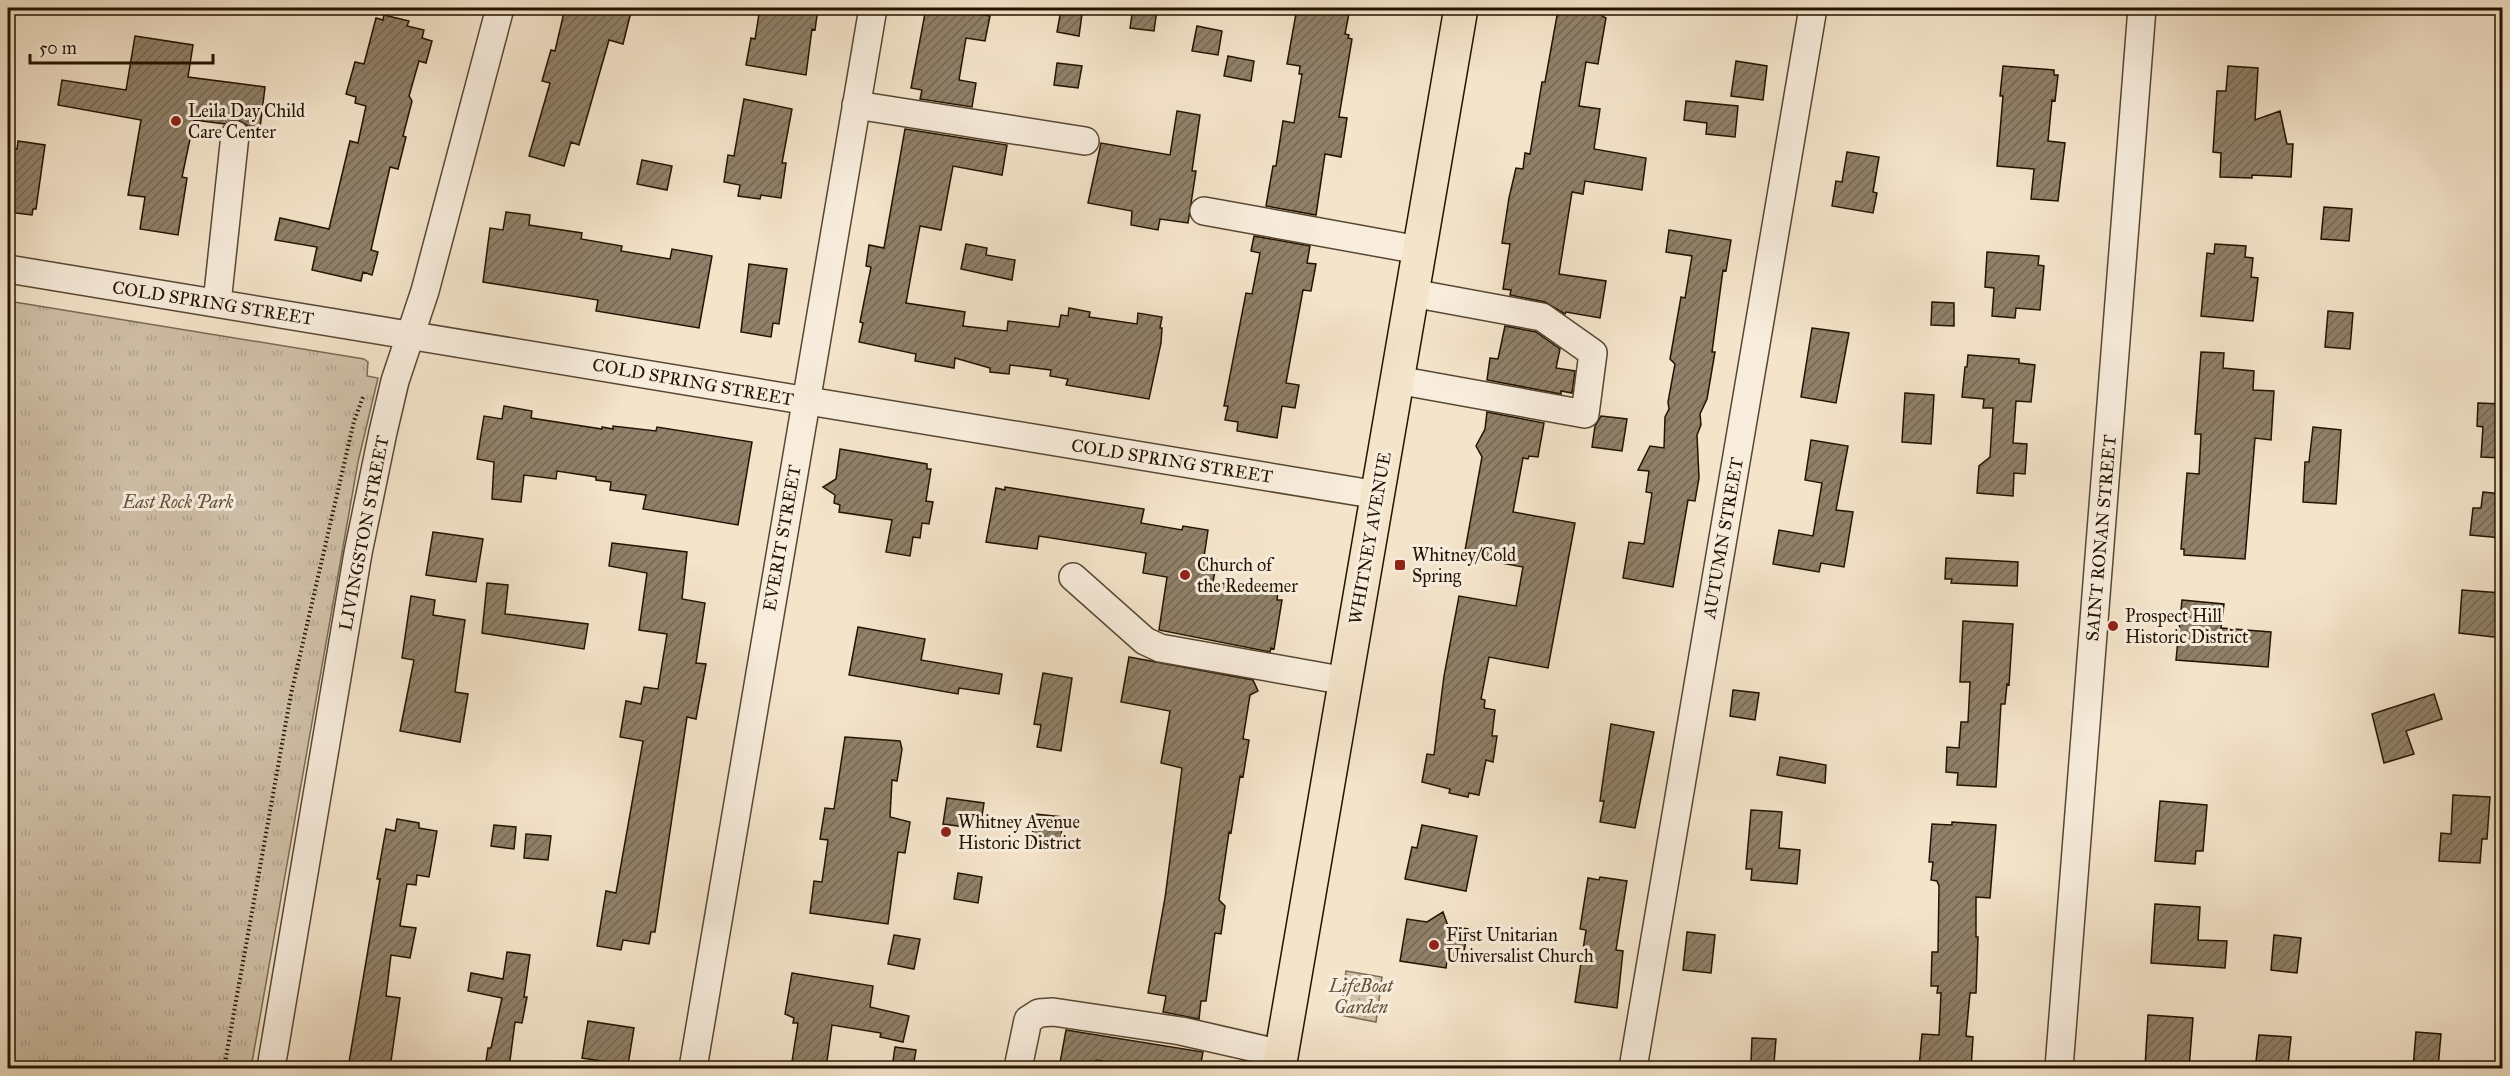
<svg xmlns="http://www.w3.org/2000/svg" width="2510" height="1076" font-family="'IM FELL Great Primer',serif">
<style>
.grass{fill:url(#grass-dots);stroke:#7a6a54;stroke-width:1.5}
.park{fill:url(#park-tufts);stroke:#7a6a54;stroke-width:1.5}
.building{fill:url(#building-hatch);stroke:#231300;stroke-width:1.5}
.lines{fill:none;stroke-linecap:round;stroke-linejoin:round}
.minor-casing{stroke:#574732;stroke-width:30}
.major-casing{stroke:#231300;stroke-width:36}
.path{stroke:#231300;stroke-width:4;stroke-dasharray:1.5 3;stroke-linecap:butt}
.minor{stroke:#f8eddd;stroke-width:27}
.major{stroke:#f4e4ca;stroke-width:33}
.poi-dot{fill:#8f2418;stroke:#f8eddd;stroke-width:2}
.labels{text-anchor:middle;stroke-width:6;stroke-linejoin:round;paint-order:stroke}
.poi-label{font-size:18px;fill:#231300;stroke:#f8eddd;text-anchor:start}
.street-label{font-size:18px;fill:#231300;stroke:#f8eddd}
.park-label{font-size:18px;font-style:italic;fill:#60503b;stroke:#f8eddd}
</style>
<defs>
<pattern id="grass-dots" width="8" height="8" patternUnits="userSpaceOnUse" patternTransform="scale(1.5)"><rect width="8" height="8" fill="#d0c0a8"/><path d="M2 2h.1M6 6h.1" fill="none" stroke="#b2a48f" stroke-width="1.8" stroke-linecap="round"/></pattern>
<pattern id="park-tufts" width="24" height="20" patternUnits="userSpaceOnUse" patternTransform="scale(1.5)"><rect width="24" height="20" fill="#d0c0a8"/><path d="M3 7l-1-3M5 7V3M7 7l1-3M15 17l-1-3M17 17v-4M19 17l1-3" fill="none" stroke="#b2a48f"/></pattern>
<pattern id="building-hatch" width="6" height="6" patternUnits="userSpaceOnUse" patternTransform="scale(1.5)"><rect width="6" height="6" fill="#908069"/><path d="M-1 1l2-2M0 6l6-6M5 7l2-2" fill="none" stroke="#756854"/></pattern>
</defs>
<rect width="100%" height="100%" fill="#f4e4ca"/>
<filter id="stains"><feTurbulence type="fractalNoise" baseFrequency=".00333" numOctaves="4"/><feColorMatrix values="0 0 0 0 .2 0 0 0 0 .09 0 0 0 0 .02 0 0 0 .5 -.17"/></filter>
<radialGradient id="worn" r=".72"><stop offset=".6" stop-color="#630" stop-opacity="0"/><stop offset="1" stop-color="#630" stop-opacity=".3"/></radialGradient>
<path class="grass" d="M1346,971L1382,977L1376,1022L1340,1015Z"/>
<path class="park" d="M8,301L364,359L368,362L367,376L378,378L358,462L251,1068H8Z"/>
<path class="building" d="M565,8H632L623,44L609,40L579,145L571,142L564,166L529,156L550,83L542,81L551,50L555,51Z
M760,8H818L815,30L812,29L806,75L746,65L751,38L755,39Z
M926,8H981L979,14L990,16L985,41L966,38L959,80L976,83L972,107L920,99L922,90L911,88Z
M1133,8L1157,9L1154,31L1130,28Z
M1297,8H1350L1345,34L1349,35L1348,38L1352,39L1339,117L1347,118L1341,157L1325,154L1316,215L1266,206L1273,166H1276L1283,121L1294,123L1302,74H1299L1300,66L1287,64Z
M1061,10L1082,14L1079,36L1057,32Z
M1558,10L1578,13L1592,10L1599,11L1602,16L1606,18L1598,64L1586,62L1579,106L1600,109L1594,149L1646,158L1642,190L1585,181L1583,194L1572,192L1559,274L1606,281L1600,318L1566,312L1565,314L1545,302L1510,295L1511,290L1503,289L1510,244L1502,243L1509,198L1516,168L1523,169L1525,153L1530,154L1542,82H1545Z
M384,15L409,21L407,26L424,30L422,38L432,41L426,63L419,61L409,96L412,101L403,136L406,137L398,169L390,167L371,250L378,252L372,275L363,272L361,281L312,270L317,247L275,240L280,218L329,229L350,141L358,143L366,106L355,103L356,97L346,94L355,62L364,64L376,18L383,20Z
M1197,26L1222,31L1218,55L1192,51Z
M135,36L193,45L188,77L265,87L260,128L248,126L237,119L225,124L194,120L182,177L187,178L178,235L140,229L145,197L128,195L141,120L58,105L62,80L126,90Z
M1228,56L1254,61L1251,81L1224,76Z
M1736,61L1767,66L1763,100L1731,96Z
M1057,63L1082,66L1078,88L1054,85Z
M2003,66L2054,70V75H2058L2055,101L2052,100L2048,141L2065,143L2058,201L2031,199L2034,169L1997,166L2003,96H2000Z
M2228,66L2258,68L2255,120L2280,111L2287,144H2293L2291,177L2252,175V178L2220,177L2221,153L2213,152L2217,91H2226Z
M744,99L792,109L782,163H786L781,198L761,195L760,199L738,196L740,185L724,182L728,155L734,156Z
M1686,101L1738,106L1735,137L1706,134L1707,123L1684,120Z
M1177,111L1200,115L1192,171H1196L1188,223L1160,219L1158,230L1131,225L1132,211L1088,203L1101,143L1170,155Z
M905,129L1007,145L1002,175L953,166L941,230L920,226L906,303L965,312L963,326L1007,331L1008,321L1059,327L1061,315L1068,316L1069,308L1090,312L1089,317L1137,324L1138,313L1162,317L1160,328H1162L1161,343L1149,399L1066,385L1068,379L1050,376L1051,370L1010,365L1009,374L990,372V368L955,358L954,368L915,361L916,354L859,342L863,323L860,322L871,267L866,266L869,245L884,248Z
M18,141L45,145L36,209H33L32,215L8,212V164H10L12,148L17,149Z
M1847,152L1879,157L1873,192L1877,193L1873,213L1832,206L1836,181L1842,182Z
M642,160L672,166L667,190L637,184Z
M2324,207L2352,209L2349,241L2321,239Z
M506,212L530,215L529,225L582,233L581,239L622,246L621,251L670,259L672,249L712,256L699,328L596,311L598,300L483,282L490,228L503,230Z
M1669,230L1731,240L1726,271L1723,270L1712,352H1715L1707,399L1700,414L1701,425L1697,435L1699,478L1695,501L1688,500L1673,587L1623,578L1629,542L1644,544L1652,493L1646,492L1649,471L1638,470L1650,446L1664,448L1665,417L1669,409L1668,402L1675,364L1670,359L1681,297L1685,298L1692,256L1666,252Z
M1254,236L1310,246L1307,263L1316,264L1311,291L1303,290L1286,383L1299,385L1295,408L1282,406L1277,438L1237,431L1238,422L1225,420L1228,406H1224L1246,293L1252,294L1260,253L1251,251Z
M966,244L987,248L986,255L1015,260L1012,280L961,269Z
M2215,244L2246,246L2245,257L2253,258L2251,277L2258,278L2253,321L2201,316L2207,253L2214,254Z
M1987,252L2039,256L2038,265L2044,266L2040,310L2016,308L2015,318L1992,316L1994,288L1985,287Z
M749,264L787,269L779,324L773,323L771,337L741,332Z
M1932,302L1954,303V326L1931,325Z
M2328,311L2353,313L2350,349L2325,347Z
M1505,326L1536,332L1560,349L1556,368L1575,371L1572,393L1561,391V394L1487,380L1490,358L1498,359Z
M1812,328L1849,333L1836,403L1801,397Z
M2201,352L2224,353L2223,368L2254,371L2253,390L2274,391L2271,440L2255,438L2245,559L2184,555V549H2181L2187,473L2199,474L2201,434H2195Z
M1968,355L2019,359V363L2035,365L2031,402L2016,401L2013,443L2027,444L2025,474L2014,473L2013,496L1977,493L1979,466L1990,457L1993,408H1983L1984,399L1962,397L1965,367H1967Z
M1905,393L1934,395L1931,444L1902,442Z
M2478,403L2502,404V458L2481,457L2483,427L2477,426Z
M504,406L532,411L531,418L602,429V427L613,429V426L656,431L657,427L752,442L738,525L643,509L646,495L610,490L611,482L596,480V477L557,471L556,479L524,475L521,502L492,499L494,462L477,459L484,416L502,419Z
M1487,412L1544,423L1538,457L1529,456L1528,459L1523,458L1513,512L1575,523L1548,668L1489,657L1481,699L1485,700L1484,708L1495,710L1492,736H1497L1493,762L1486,760L1479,795L1469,793L1468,797L1449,793L1450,789L1422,782L1427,754L1434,755L1444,676L1459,596L1516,606L1523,567L1464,556L1482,457L1476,446L1485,429Z
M1601,416L1627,419L1622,451L1592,447L1595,426Z
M2313,427L2341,430L2336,504L2303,502L2305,462H2309Z
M1811,440L1848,446L1836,510L1853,512L1844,567L1821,563L1819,572L1773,564L1779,530L1813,536L1822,483L1805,480Z
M840,449L927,464V469H931L926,501L933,502L929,524L922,523L920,538L913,537L910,556L886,552L892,520L839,512L840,505L834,503L835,495L823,487L836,479Z
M1005,487L1144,509L1141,523L1182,530L1183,526L1208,530L1204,557L1217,560L1213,582L1278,592L1277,600H1282L1274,649L1271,648L1270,652L1159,630L1167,577L1143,573L1146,553L1039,536L1037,549L986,542L996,488L1005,490Z
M2483,492L2502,494V538L2470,535L2473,508H2481Z
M433,532L483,539L476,582L426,575Z
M612,543L687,552L682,599L705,603L696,663L706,664L696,719L687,717L655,932H651L649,944L623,940L621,950L597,946L606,891L616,893L643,741L620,737L626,701L641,704L644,687L658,689L667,634L639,630L647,573L609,566Z
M1946,558L2018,562L2017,586L1951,583L1952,579H1945Z
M487,583L508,585L505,614L588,624L584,649L482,633Z
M2462,590L2502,593V638L2459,633Z
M411,596L435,600L433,615L465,620L455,692L468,694L460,742L400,731L414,660L402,658Z
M2182,600L2224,604L2221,628L2271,632L2268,667L2176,660Z
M1963,621L2013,624L2009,685L2007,684L2005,704H2001L1996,787L1957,785L1958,773L1946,772L1947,747L1959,748L1961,722H1968L1970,682H1960Z
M858,627L925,639L921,660L1002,674L999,694L959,688L958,694L849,675Z
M1129,657L1253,680L1258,691L1250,695L1243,739L1249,740L1243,777L1240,776L1231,833L1229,832L1219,900L1225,906L1221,934L1215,933L1206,1001H1201L1199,1019L1163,1012L1166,996L1148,993L1165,898L1182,768L1161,763L1170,711L1121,702Z
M1043,673L1072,678L1061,751L1037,747L1041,725L1034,724Z
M1733,690L1759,693L1755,720L1730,716Z
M2434,694L2442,719L2406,731L2414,754L2384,763L2372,714Z
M1611,724L1654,732L1635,828L1600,822L1604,801H1600Z
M845,737L900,741L902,749L897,781L892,780L890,817L910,822L905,853L898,852L888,924L810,913L814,881L822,882L828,840L820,839L825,808L834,809Z
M1780,757L1826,765L1825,783L1777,775Z
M2453,795L2490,797L2487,839H2482L2480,863L2439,861L2441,833L2451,834Z
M947,798L984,803L980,829L943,824Z
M2160,801L2207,805L2203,851H2196L2195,864L2155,861Z
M1751,810L1782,812L1779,848L1800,850L1797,884L1751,880L1752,869H1746Z
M1035,814L1063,817L1060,847L1031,844Z
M397,819L419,823V828L437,831L429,877L417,875L416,885L407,884L400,926L416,928L410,958L391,955L386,996L400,998L390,1068H348L380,879H377L386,829L395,831Z
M1952,822L1996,825L1990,898L1976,897V937H1978L1976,993H1970L1966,1036L1973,1037L1971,1068H1919L1922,1034L1939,1035L1941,993H1937L1938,986H1931L1932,952H1938L1939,886L1937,881L1931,880L1933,862H1929L1932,824L1952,825Z
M494,825L516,827L514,849L491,846Z
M1422,825L1477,836L1466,891L1405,879L1412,847L1417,848Z
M526,834L551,836L548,860L524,858Z
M958,873L982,877L978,903L954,899Z
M1600,877L1627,881L1616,950L1623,951L1617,1008L1575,1002L1586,930L1580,929L1588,878L1599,880Z
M2155,904L2200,907L2198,940L2227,941L2225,968L2151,963Z
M1443,912L1448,926L1468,929L1462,963L1447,961L1446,968L1400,961L1407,919L1427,922Z
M1687,932L1715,935L1711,973L1683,970Z
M894,935L920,939L914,969L888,964Z
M2274,935L2301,938L2297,973L2271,970Z
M507,952L530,955L524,997H527L522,1023L515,1022L509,1068H485L488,1048H491L502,998L468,991L471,973L503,979Z
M792,973L873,986L870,1007L909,1016L903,1042L880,1037L881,1033L832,1025L826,1068H791L798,1023H793L794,1018L785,1014Z
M2148,1015L2193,1018L2189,1068H2145Z
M588,1021L634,1028L628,1065L582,1058Z
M1066,1030L1203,1052L1200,1068H1148L1096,1060L1095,1068H1059Z
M2416,1032L2441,1034L2438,1068H2413Z
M2259,1035L2291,1037L2288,1064L2256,1061Z
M1752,1038L1776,1039L1774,1063L1751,1062Z
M895,1047L916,1050L913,1068H892Z"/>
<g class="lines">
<defs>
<path id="minor" d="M856,105L1085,141
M1204,211L1419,250
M8,269L1378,495
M217,303L235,135
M1397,380L1585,414L1593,353L1542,317L1412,293
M1073,577L1145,641L1160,648L1346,681
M271,1068L358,553L383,432L395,381L425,291L500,8
M693,1068L873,8
M1018,1068L1028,1020L1039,1013L1053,1012L1181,1031L1282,1054
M1633,1068L1813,8
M2059,1068L2142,8"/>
<path id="major" d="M1279,1068L1461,8"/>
</defs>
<use href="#minor" class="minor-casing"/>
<use href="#major" class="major-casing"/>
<path class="path" d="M224,1068L291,694L354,421L363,397"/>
<use href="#minor" class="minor"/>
<use href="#major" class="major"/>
</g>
<g class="poi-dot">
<circle cx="176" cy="121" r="6"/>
<rect x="1394" y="559" width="12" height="12" rx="3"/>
<circle cx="1185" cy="575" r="6"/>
<circle cx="2113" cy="626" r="6"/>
<circle cx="946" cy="832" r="6"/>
<circle cx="1434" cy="945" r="6"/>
</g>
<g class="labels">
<g class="poi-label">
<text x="188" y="117">Leila Day Child<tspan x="188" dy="21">Care Center</tspan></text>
<text x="1412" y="561">Whitney/Cold<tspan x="1412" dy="21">Spring</tspan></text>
<text x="1197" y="571">Church of<tspan x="1197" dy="21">the Redeemer</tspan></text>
<text x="2125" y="622">Prospect Hill<tspan x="2125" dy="21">Historic District</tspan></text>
<text x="958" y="828">Whitney Avenue<tspan x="958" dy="21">Historic District</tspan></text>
<text x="1446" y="941">First Unitarian<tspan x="1446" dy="21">Universalist Church</tspan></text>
</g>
<g class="street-label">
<text transform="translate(213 303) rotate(9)" y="6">COLD SPRING STREET</text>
<text transform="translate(693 382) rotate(10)" y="6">COLD SPRING STREET</text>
<text transform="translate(1172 461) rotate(9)" y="6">COLD SPRING STREET</text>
<text transform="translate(364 533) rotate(-79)" y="6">LIVINGSTON STREET</text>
<text transform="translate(782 538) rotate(-80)" y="6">EVERIT STREET</text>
<text transform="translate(1370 538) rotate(-80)" y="6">WHITNEY AVENUE</text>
<text transform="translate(1723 538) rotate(-80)" y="6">AUTUMN STREET</text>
<text transform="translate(2101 538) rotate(-85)" y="6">SAINT RONAN STREET</text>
</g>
<g class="park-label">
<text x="178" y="508">East Rock Park</text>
<text x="1361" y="992">LifeBoat<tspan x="1361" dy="21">Garden</tspan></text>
</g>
</g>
<rect width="2510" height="1076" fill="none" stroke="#f4e4ca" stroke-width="30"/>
<rect x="9" y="9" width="2492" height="1058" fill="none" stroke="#231300" stroke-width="3"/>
<rect x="15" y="15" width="2480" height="1046" fill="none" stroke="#231300" stroke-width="1.5"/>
<path d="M30 54v9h183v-9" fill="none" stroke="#231300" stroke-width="3"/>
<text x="39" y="54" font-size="18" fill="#231300" stroke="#f8eddd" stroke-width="4.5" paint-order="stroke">50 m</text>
<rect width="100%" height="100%" filter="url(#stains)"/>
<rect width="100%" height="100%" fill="url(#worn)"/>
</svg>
